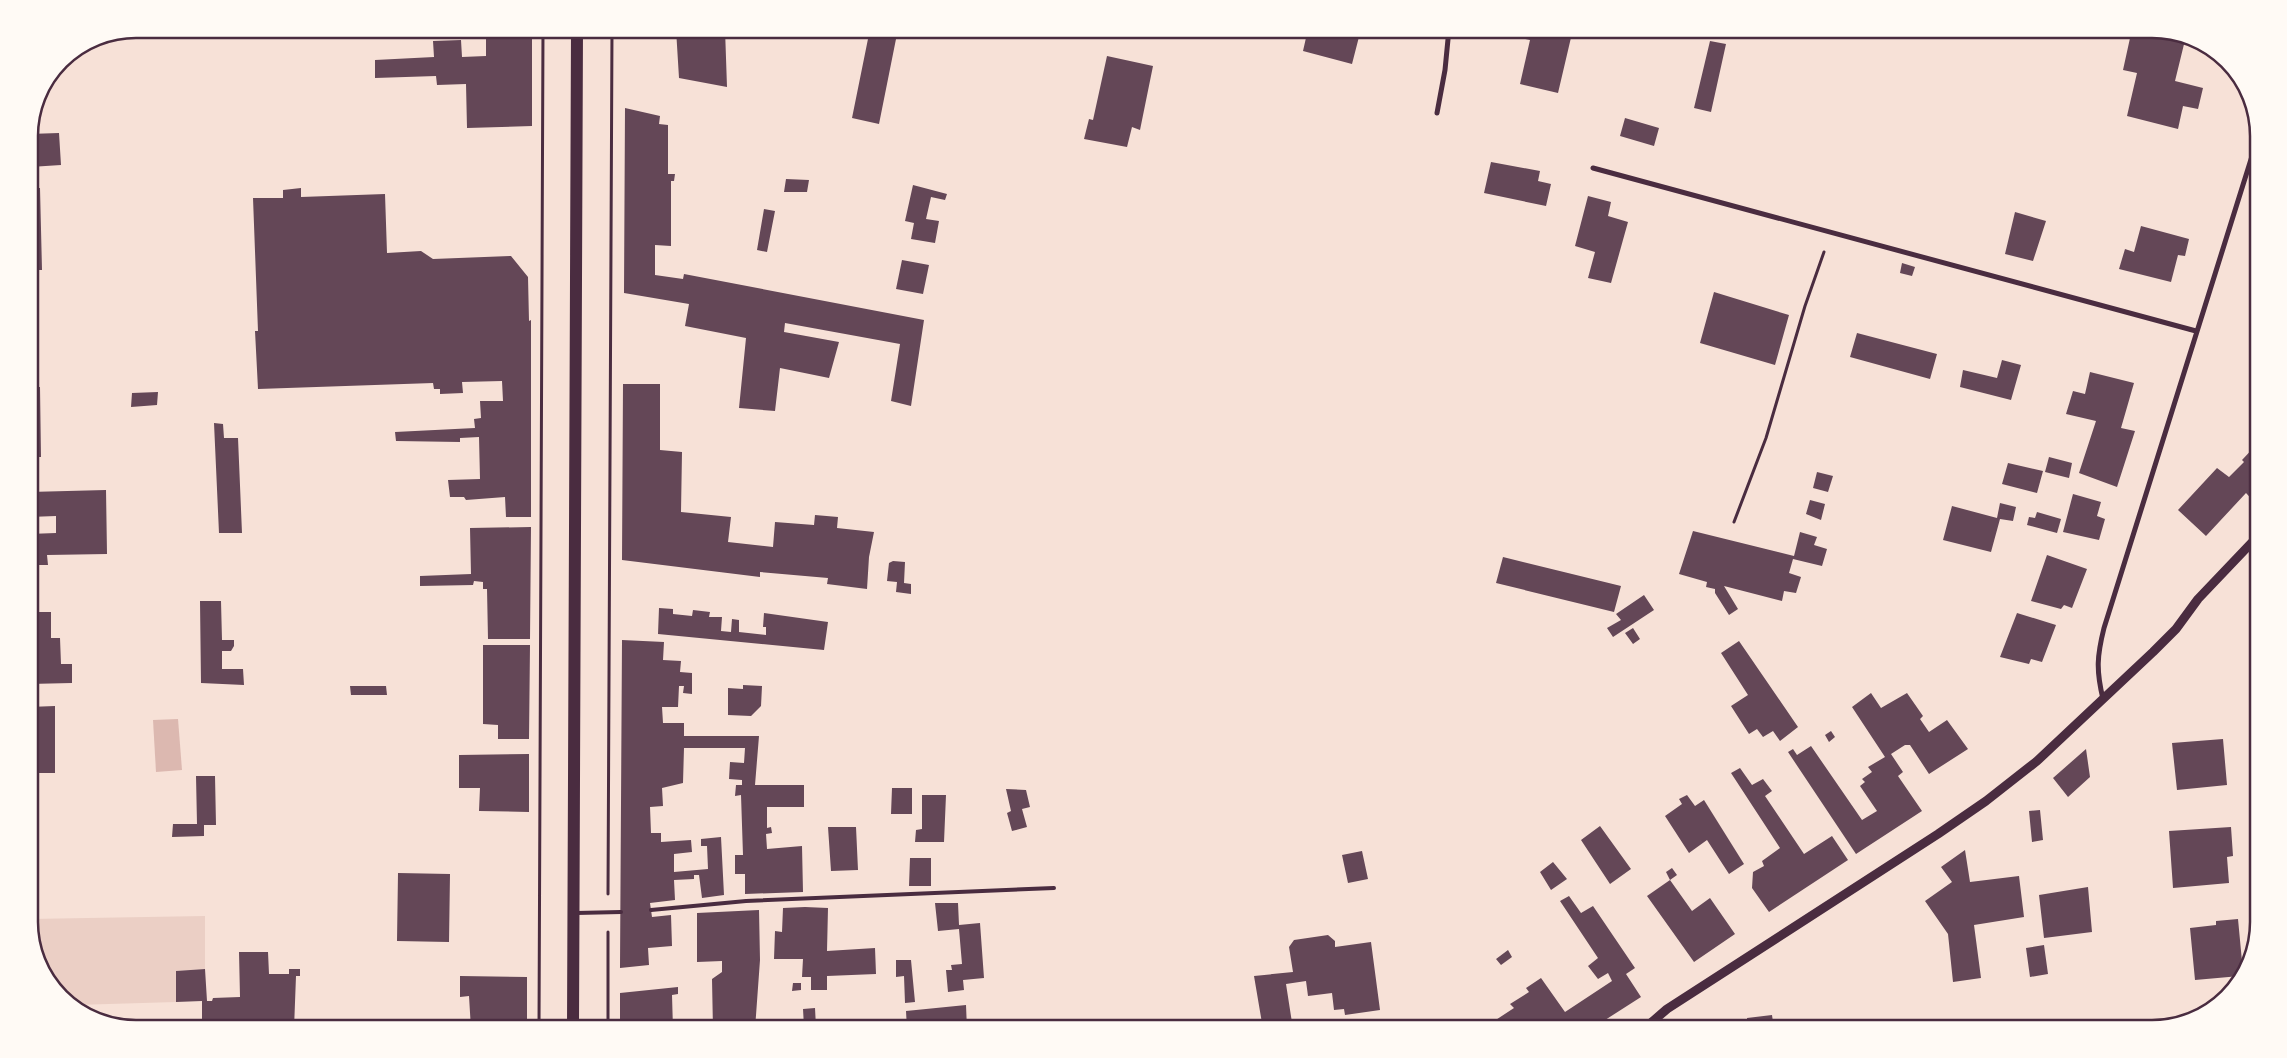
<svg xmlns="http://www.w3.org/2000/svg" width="2287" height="1058" font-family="Poppins,sans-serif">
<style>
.green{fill:#ebcfc5}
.water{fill:#dcb8b0}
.building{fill:#644757}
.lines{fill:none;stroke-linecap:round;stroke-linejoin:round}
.path{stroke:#4a2c40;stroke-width:3}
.service{stroke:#4a2c40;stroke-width:4}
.minor{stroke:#4a2c40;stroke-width:5}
.tertiary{stroke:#4a2c40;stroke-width:9}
.primary{stroke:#4a2c40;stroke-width:12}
.rim{fill:none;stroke:#4a2c40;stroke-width:2.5}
</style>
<rect width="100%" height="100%" fill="#f7e1d7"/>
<path class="green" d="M205,916V969L176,971V1002L75,1005L47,982L29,929V919Z"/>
<path class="water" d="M178,719L182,770L156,772L153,720Z"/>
<path class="building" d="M464,29H532V126L467,128L466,84L437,85L436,76L375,78V60L434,57L433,41L461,40L462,57L486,56V32H464Z
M676,29H725L727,87L679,78Z
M870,29H898L879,124L852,118Z
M1308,29H1361L1352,64L1303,51Z
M1512,29H1573L1558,93L1520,84L1530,40L1510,36Z
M2132,29H2149L2186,36L2175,81L2203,88L2198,109L2183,106L2178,129L2127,116L2137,73L2123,70Z
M1710,41L1726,44L1711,112L1694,108Z
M1107,56L1153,66L1140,130L1132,127L1127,147L1084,139L1089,119L1093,120Z
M625,108L660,116L659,124L668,125V174H675L674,181H671V246L655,245V275L683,279L684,274L924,320L911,406L891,401L900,344L785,323L784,332L839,342L829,378L780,368L775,411L739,408L746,338L685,326L689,304L624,293Z
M1625,118L1659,128L1654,146L1620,136Z
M59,133L61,165L30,167L29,134Z
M1491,162L1540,171L1538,181L1551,184L1546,206L1484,193Z
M786,179L809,180L807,192H784Z
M913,185L947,194L945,200L931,197L926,219L939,221L935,243L911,239L914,223L905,221Z
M29,188H40L42,270H29Z
M301,188V197L385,194L387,253L421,251L433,259L511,256L528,277L529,321L531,320V517H506L505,497L466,500L464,497H450L448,480L480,479L479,437L460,438V442L396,441L395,432L475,428L474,419L481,418L480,401H503L502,381L462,382L463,393L440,394V389H434L433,383L258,389L255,331H258L253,198H283V190Z
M1588,196L1611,202L1608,216L1628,222L1611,283L1588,278L1595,252L1575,246Z
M764,209L775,211L767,252L757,250Z
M2015,212L2046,221L2033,261L2005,254Z
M2141,226L2189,239L2185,256L2178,255L2171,282L2119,269L2125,249L2134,252Z
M902,260L929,265L923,294L896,289Z
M1902,263L1915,267L1912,276L1900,273Z
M29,286H36L38,349H29Z
M1714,292L1789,315L1775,365L1700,343Z
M1857,333L1937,354L1930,379L1850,357Z
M2002,360L2021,365L2011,400L1960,387L1963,370L1997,378Z
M2090,372L2134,383L2121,428L2135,431L2117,487L2079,473L2096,421L2066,414L2073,391L2085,394Z
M623,384H660V450L682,452L681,512L731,517L728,542L773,547L775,522L814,525L815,515L838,517L837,528L874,532L869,557L867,589L827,584L828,578L760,572V577L622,560Z
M29,387H40L41,457H29Z
M158,392L157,405L131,407L132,393Z
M214,423L223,424L224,438H238L242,533H219Z
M2258,443V506L2246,493L2206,536L2178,510L2217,468L2229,477L2244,462L2242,460Z
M2049,457L2072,463L2069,478L2045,472Z
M2008,463L2043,471L2037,493L2002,484Z
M1817,472L1833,476L1828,492L1813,488Z
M106,490L107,554L47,555L48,565H29V534L56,533V516L29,517V492Z
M2073,494L2101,502L2097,516L2105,519L2099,540L2063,532Z
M1810,500L1825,504L1821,520L1806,514Z
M2000,503L2016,507L2013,521L2000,519L1991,552L1943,540L1952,506L1997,518Z
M2037,512L2061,519L2057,533L2027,525L2029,517L2035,518Z
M531,527L530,639H488L487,589H483V582L474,581L473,585L420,586V576L471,574L470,528Z
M1693,531L1794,556L1800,532L1817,537L1814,545L1827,549L1822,566L1793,559L1789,573L1801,577L1796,593L1784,591L1782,601L1724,586L1738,609L1729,615L1715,593V589L1706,587L1707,582L1679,574Z
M2047,555L2087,569L2072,608L2064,605L2061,609L2031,601Z
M1503,557L1621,586L1614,612L1496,583Z
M893,561L905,562L904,583L911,584V594L896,592L897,582L887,581L889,563Z
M1644,595L1654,610L1613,637L1607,628L1621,620L1616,614Z
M200,601H221L222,640H234V646L231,651H222V669H243L244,685L201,683Z
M659,608L673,609V614L692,616L693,610L710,612L709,617H722L721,631L731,632L732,619L739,620V632L766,635V627H763L764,613L828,622L824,650L658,634Z
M29,612H51V638H60L61,664H72V683L29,684Z
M2017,613L2056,625L2042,662L2031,659L2029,664L2000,657Z
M1633,628L1640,639L1633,644L1625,633Z
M622,640L664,642L663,660L681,661L680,672L692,673V694L683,693L684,686H679L678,707H662L663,723H684V736H759L755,785H804V807H767V828L771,827L772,833L766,834L767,849L802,846L803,892L745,894V874H735V855H743L741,795L735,796L736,785H742V780L729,779L730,762L744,763L745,748H684L683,783L662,788L663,806L650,807L651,833H661V842L691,840L692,852L674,854V872L708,869L707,846H701V839L721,837L724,895L702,898L699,875H694V879L674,880L675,900L650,903L652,917L671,915L672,946L648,948L649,965L620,968Z
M1739,641L1798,727L1780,741L1773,731L1763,737L1757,729L1749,734L1731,706L1748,695L1721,653Z
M483,645H530L529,739H498V725L483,724Z
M743,685L762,686L761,706L751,716L728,715V688L743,689Z
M350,686H386L387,695H351Z
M1871,693L1881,708L1907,693L1923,716L1920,719L1929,732L1947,720L1968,749L1929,774L1910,745H1905L1891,754L1903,772L1898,776L1922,811L1856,854L1788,752L1793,749L1797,755L1811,746L1862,820L1877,811L1860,786L1865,782L1862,779L1872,772L1868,767L1885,757L1852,707Z
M55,706V773H29V707Z
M1831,731L1835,737L1829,742L1825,735Z
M2223,739L2227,785L2177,790L2172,743Z
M2086,749L2090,777L2068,797L2053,778Z
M529,754V812L479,811L480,788H459V755Z
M1740,768L1752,785L1763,779L1772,791L1765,796L1804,854L1832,836L1848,860L1769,912L1752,888L1753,872L1764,866L1762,861L1780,848L1731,773Z
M196,776H215L216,825H204V836L172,837L173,824H197Z
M892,788H912V814H891Z
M1006,789L1026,790L1030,807L1022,809L1027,827L1012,831L1007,813L1011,811Z
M922,795H946L944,842H915L916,830L922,829Z
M1687,795L1695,806L1704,800L1744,864L1729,874L1707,840L1689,853L1665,816L1682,804L1679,799Z
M2040,810L2043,840L2032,842L2029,811Z
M29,824H31V888H29Z
M1600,826L1631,869L1610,884L1581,840Z
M828,827H856L858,870L831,871Z
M2231,827L2233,856L2227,857L2229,883L2173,888L2169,831Z
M1965,850L1970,882L2019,876L2024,917L1974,925L1981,978L1953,982L1948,934L1925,901L1952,882L1941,867Z
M1362,851L1368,879L1348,883L1342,855Z
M910,858H931V886H909Z
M1553,862L1567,879L1551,890L1540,872Z
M1672,868L1677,875L1670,880L1692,911L1710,898L1735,934L1694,962L1647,896L1670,880L1666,872Z
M398,873L450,874L449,942L397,941Z
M2088,887L2092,932L2044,938L2039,895Z
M1569,896L1581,913L1593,906L1635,968L1626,974L1641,997L1591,1029H1482L1514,1008L1510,1004L1529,992L1526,988L1541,978L1565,1012L1612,981L1608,973L1598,979L1588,966L1598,958L1560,901Z
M935,903H958L959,925L980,923L984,978L963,980L964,990L948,992L946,970H952L951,965L962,964L959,929L938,931Z
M805,907L828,908L827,951L875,948L876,974L827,976V990H811V977H802L803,959H774L775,931L782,932L783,908Z
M759,910L760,960L755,1029H713L712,979L722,972V961L697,962V913Z
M2238,919L2243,972L2240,976L2195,980L2190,928L2216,925V921Z
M1328,935L1335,941V947L1371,942L1380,1010L1345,1015L1344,1009L1334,1010L1332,993L1308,996L1306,981L1286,984L1293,1029H1263L1254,976L1293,972L1289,947L1294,940Z
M2044,945L2048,974L2030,977L2026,948Z
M1508,950L1512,957L1501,965L1496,959Z
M239,952H268L269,974H289V969H300V976H296L294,1029H202V1001L176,1002V971L205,969L207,1001H212L213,998L240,997Z
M896,960H911L915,1002L905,1003L904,976L896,977Z
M460,976L527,977V1029H471L469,996L460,997Z
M793,983H801V990L792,991Z
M678,987V994L672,995L673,1029H620V993Z
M966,1005L967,1029H907L906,1011Z
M815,1008L816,1027L821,1026V1029H801V1027H804L803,1009Z
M1772,1015L1774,1029H1748L1747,1018Z
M1875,1019V1029H1810L1809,1024Z"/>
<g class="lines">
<path class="path" d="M1734,522L1766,438L1805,306L1824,252
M608,894L612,29
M539,1029L543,29
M608,1029V932"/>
<path class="service" d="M651,910L746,901L1054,888
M576,913L621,912"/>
<path class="minor" d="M1437,113L1445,70L1449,29
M1593,168L2196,331
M2251,543L2258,552
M2103,699C2096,670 2097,656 2104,628L2258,137"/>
<path class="tertiary" d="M1648,1029L1652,1022L1667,1009L1938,834L1986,801L2037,761L2153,652L2176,629L2198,599L2258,536"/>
<path class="primary" d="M573,1029L577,29"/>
</g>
<path d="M0 0H2287V1058H0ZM136 38H2152A98 98 0 0 1 2250 136V922A98 98 0 0 1 2152 1020H136A98 98 0 0 1 38 922V136A98 98 0 0 1 136 38Z" fill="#fffaf5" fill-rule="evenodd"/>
<path class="rim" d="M136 38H2152A98 98 0 0 1 2250 136V922A98 98 0 0 1 2152 1020H136A98 98 0 0 1 38 922V136A98 98 0 0 1 136 38Z"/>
</svg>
